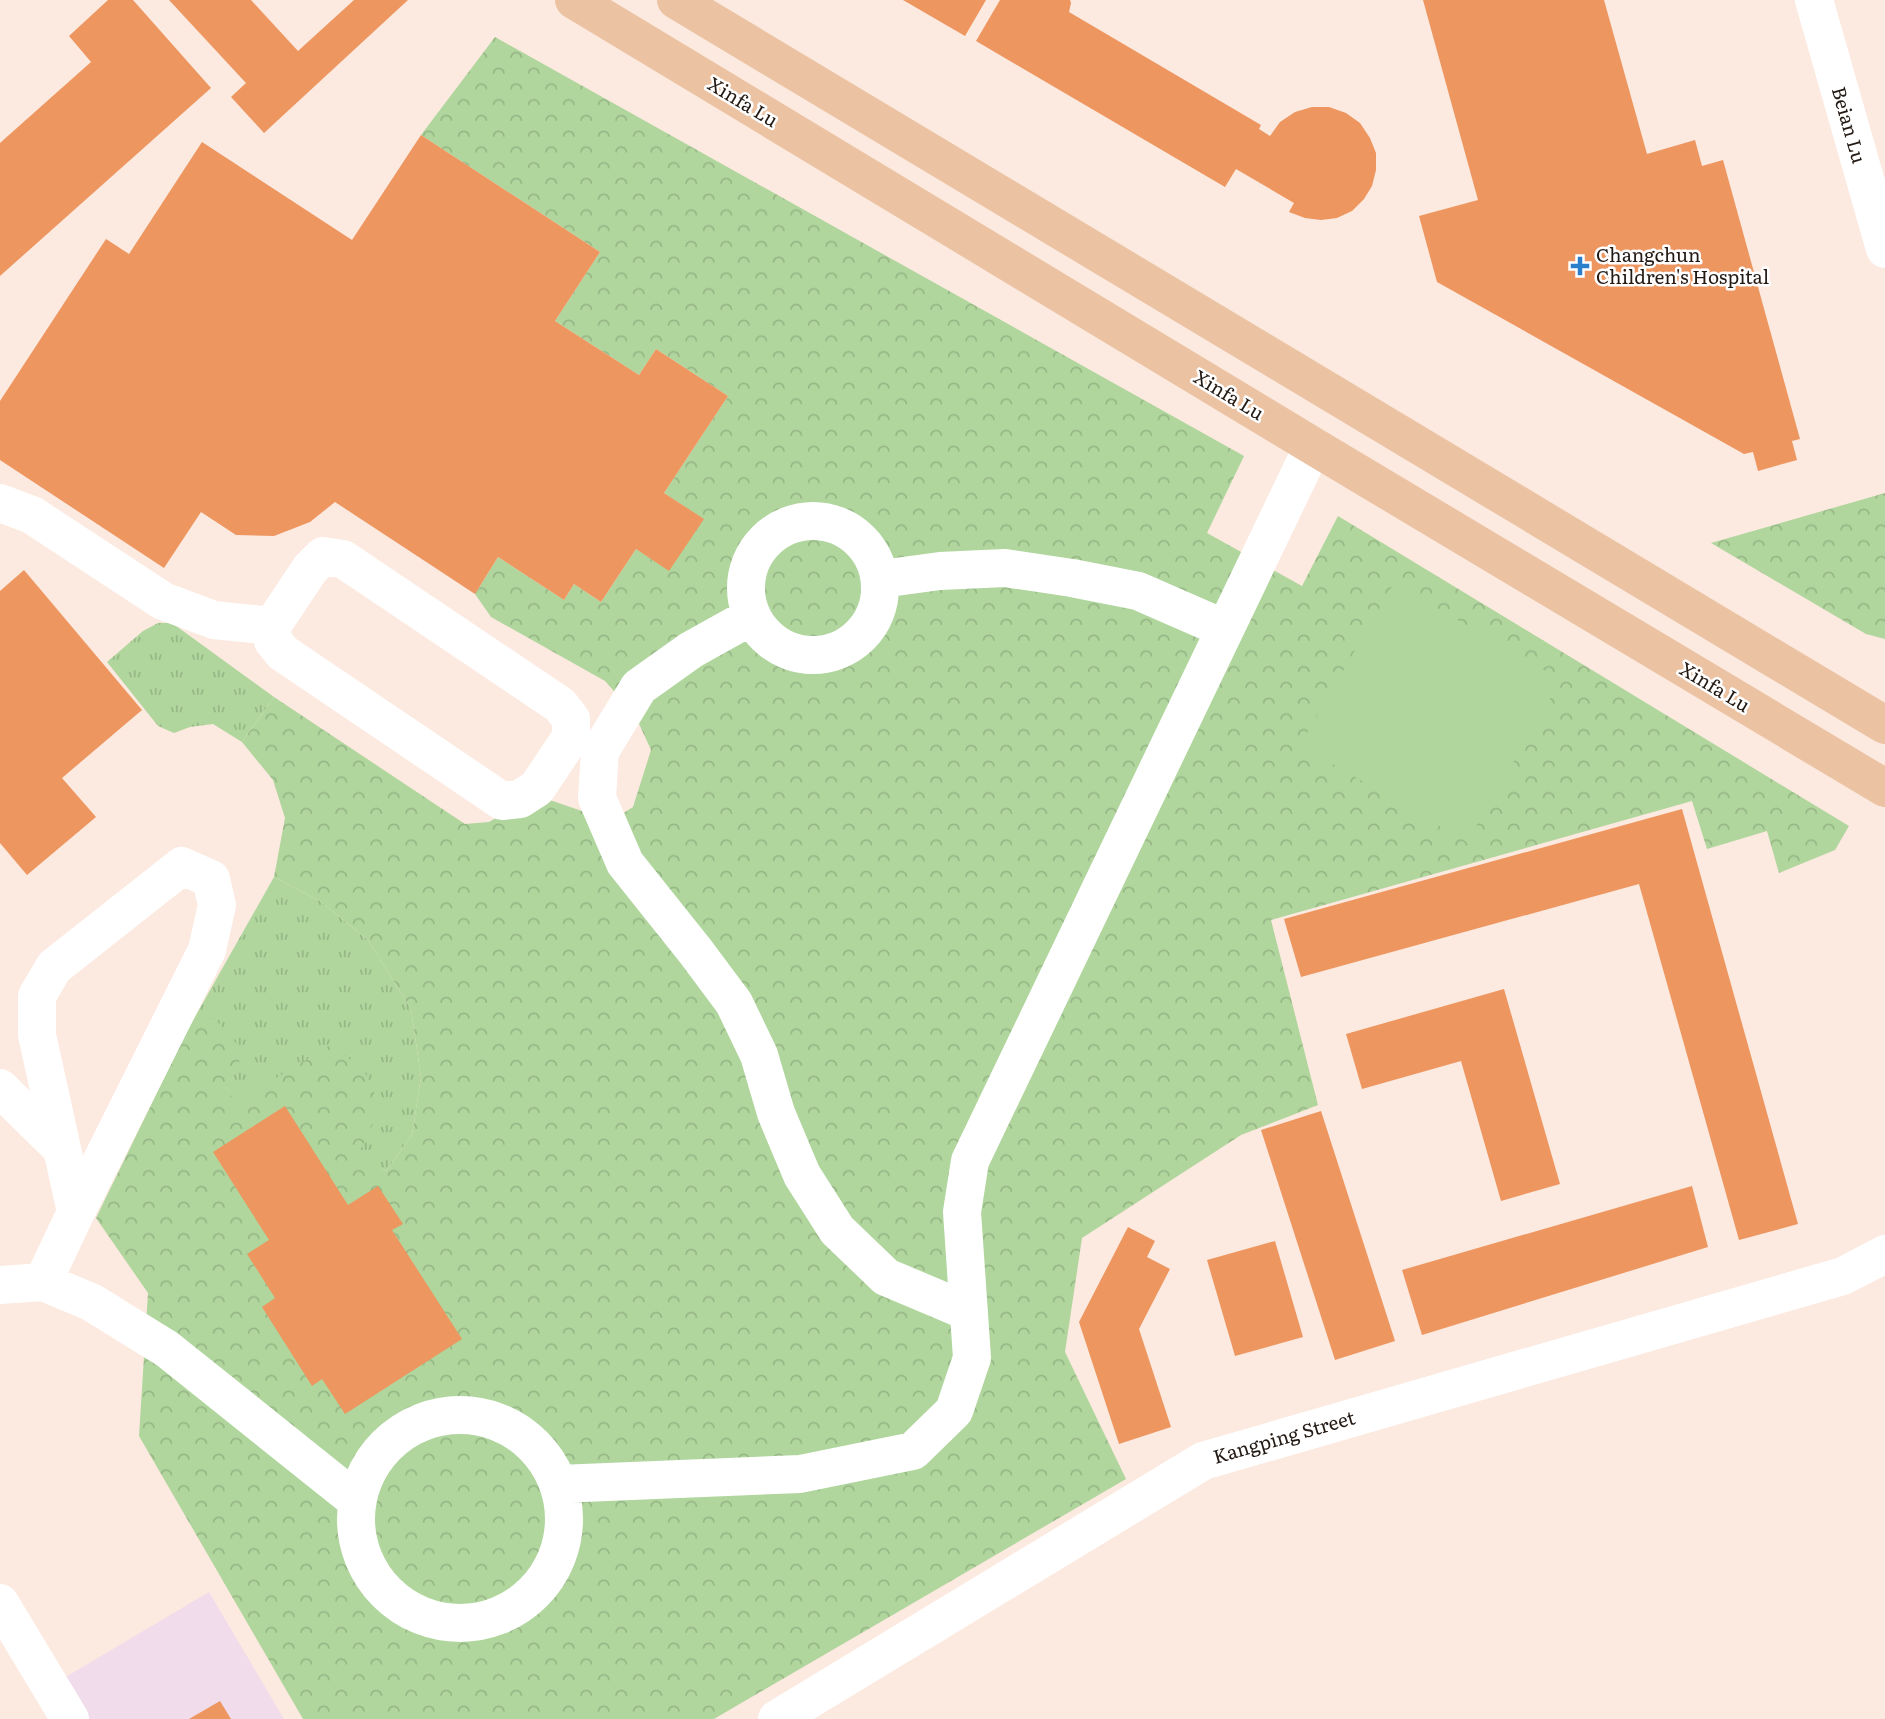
<svg xmlns="http://www.w3.org/2000/svg" width="1885" height="1719" font-family="Literata,serif">
<style>
.commercial{fill:#f1dceb}
.grass{fill:url(#grass-tufts)}
.forest{fill:url(#forest-crowns)}
.pitch{fill:#b0d69d}
.building{fill:#ed9660}
.lines{fill:none;stroke-linecap:round;stroke-linejoin:round}
.minor{stroke:#fff;stroke-width:38}
.major{stroke:#ebc3a3;stroke-width:38}
.poi-dot{fill:#2b7ecc;stroke:#fff;stroke-width:2.5}
.labels{text-anchor:middle;stroke-width:5;stroke-linejoin:round;paint-order:stroke}
.street-label{font-size:19px;fill:#241a14;stroke:#fff}
.poi-label{font-size:19px;fill:#241a14;stroke:#fff;text-anchor:start}
</style>
<defs>
<pattern id="grass-tufts" width="24" height="20" patternUnits="userSpaceOnUse" patternTransform="scale(1.75)"><rect width="24" height="20" fill="#b0d69d"/><path d="M3 7l-1-3M5 7V3M7 7l1-3M15 17l-1-3M17 17v-4M19 17l1-3" fill="none" stroke="#97b786"/></pattern>
<pattern id="forest-crowns" width="20" height="18" patternUnits="userSpaceOnUse" patternTransform="scale(1.75)"><rect width="20" height="18" fill="#b0d69d"/><path d="M2 6a3 3 0 1 1 6 0M12 15a3 3 0 1 1 6 0" fill="none" stroke="#97b786"/></pattern>
</defs>
<rect width="100%" height="100%" fill="#fce9df"/>
<path class="commercial" d="M209,1592L284,1719H88L64,1678Z"/>
<path class="grass" d="M158,623H172L274,697L242,742L213,724L190,727L174,733L158,726L107,662L143,631Z
M274,877L320,901L368,940L411,1009L421,1077L412,1135L386,1171L235,1104L226,1087L187,1031Z"/>
<path class="forest" d="M495,37L1244,456L1207,533L1302,586L1338,516L1849,826L1835,850L1779,873L1767,831L1707,849L1692,801L1271,920L1318,1105L1241,1135L1082,1238L1065,1352L1126,1479L714,1719H303L139,1436L148,1293L96,1218L187,1031L214,1018L244,1052L226,1087L235,1103L332,1044L365,1073L381,1107L357,1157L386,1171L412,1135L421,1077L411,1009L368,940L320,901L274,877L285,818L273,780L242,742L274,697L465,824L489,822L519,804L544,798L611,821L633,807L651,750L635,715L605,681L491,617L475,594L498,557L564,600L574,584L601,602L636,549L669,570L703,519L664,493L728,396L656,349L639,375L555,321L600,252L421,135Z
M1885,493V639L1866,634L1711,543Z"/>
<path class="pitch" d="M1394,583L1561,680L1467,842L1300,745Z"/>
<path class="building" d="M108,0H133L211,88L0,276V143L91,62L69,36Z
M169,0H251L298,51L354,0H408L264,133L231,97L246,83Z
M903,0H986L965,36Z
M1000,0H1070L1071,3L1069,12L1261,125L1259,129L1270,136L1280,122L1295,112L1312,107H1329L1346,113L1360,123L1370,138L1376,153V170L1372,186L1364,199L1352,211L1337,218L1321,220L1305,218L1289,212L1294,203L1236,169L1225,187L976,41Z
M1423,0H1604L1647,154L1695,140L1702,166L1723,160L1800,439L1792,441L1797,460L1758,471L1753,452L1744,454L1437,282L1419,216L1478,200Z
M421,135L600,252L555,321L639,375L656,349L728,396L664,493L704,519L669,571L636,549L601,602L574,584L564,600L498,557L475,594L335,502L310,522L274,536L236,535L201,512L164,568L0,460V401L106,239L129,254L202,142L352,240Z
M24,570L142,710L62,778L96,817L27,875L0,843V591Z
M1682,809L1798,1224L1739,1240L1639,884L1301,977L1284,919Z
M1504,989L1560,1184L1501,1201L1461,1061L1362,1089L1346,1034Z
M285,1106L348,1205L378,1186L403,1224L392,1230L462,1339L345,1414L322,1379L312,1386L262,1307L275,1298L247,1254L269,1240L213,1152Z
M1321,1111L1395,1341L1335,1360L1261,1130Z
M1692,1186L1708,1247L1422,1335L1402,1270Z
M1128,1227L1155,1241L1147,1257L1170,1269L1139,1329L1171,1427L1119,1444L1079,1322Z
M1275,1241L1303,1337L1235,1356L1207,1260Z
M220,1701L231,1719H189Z"/>
<g class="lines">
<path class="minor" d="M1814,0L1885,249
M0,503L32,515L163,601L214,620L272,626
M746 588a67 67 0 1 1 134 0a67 67 0 1 1-134 0Z
M323,556L343,559L560,705L571,719V737L537,788L520,799L502,801L283,653L273,641L272,626L310,569Z
M881,579L940,571L1005,568L1072,578L1138,591L1225,629
M752,616L691,650L639,687L600,751L597,798L625,863L696,952L734,1003L759,1055L776,1113L802,1175L837,1230L886,1277L969,1312
M0,1088L62,1149
M43,1282L76,1212L207,950L217,905L211,879L182,866L54,967L37,996V1035L76,1212
M0,1285L43,1282L91,1302L167,1349L357,1501
M356 1519a104 104 0 1 1 208 0a104 104 0 1 1-208 0Z
M559,1484L800,1474L913,1451L954,1411L972,1358L962,1212L970,1161L1313,446
M0,1603L70,1719
M777,1719L1203,1461L1843,1276L1885,1254"/>
<path class="major" d="M574,0L1313,446L1885,788
M676,0L1885,725"/>
</g>
<path class="poi-dot" d="M1576.5 255.5h7v7h7v7h-7v7h-7v-7h-7v-7h7z"/>
<g class="labels">
<g class="street-label">
<text transform="translate(743 102) rotate(31)" y="7">Xinfa Lu</text>
<text transform="translate(1849 125) rotate(74)" y="7">Beian Lu</text>
<text transform="translate(1229 395) rotate(31)" y="7">Xinfa Lu</text>
<text transform="translate(1715 687) rotate(31)" y="7">Xinfa Lu</text>
<text transform="translate(1284 1437) rotate(-16)" y="7">Kangping Street</text>
</g>
<g class="poi-label">
<text x="1596" y="262">Changchun<tspan x="1596" dy="22">Children's Hospital</tspan></text>
</g>
</g>
</svg>
